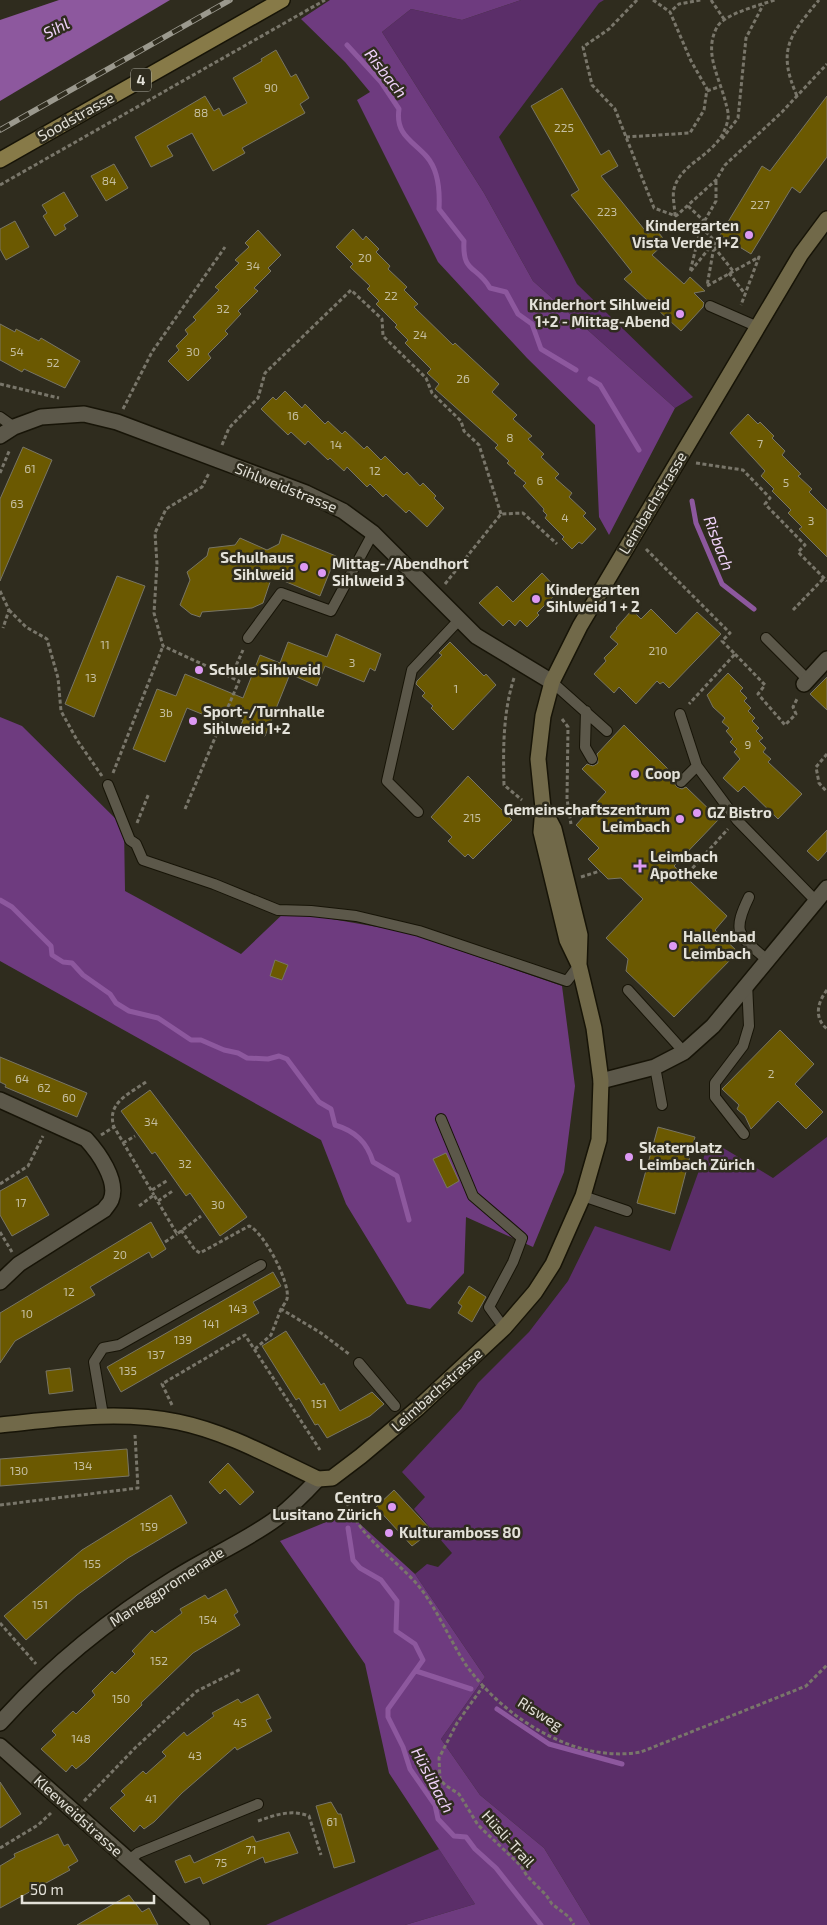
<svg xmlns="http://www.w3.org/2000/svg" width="827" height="1925" font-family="'Exo 2',sans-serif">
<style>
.green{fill:#5b2e69}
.forest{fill:#6e3b7f}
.water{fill:#8d589e}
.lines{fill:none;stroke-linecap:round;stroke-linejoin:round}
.stream{stroke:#8d589e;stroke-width:5}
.building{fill:#6b5901;stroke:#787565}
.lane-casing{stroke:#171407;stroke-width:12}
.street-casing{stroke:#171407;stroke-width:18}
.secondary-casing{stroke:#171407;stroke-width:18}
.primary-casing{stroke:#171407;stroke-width:18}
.path{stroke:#79766a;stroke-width:3;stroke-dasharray:4 2.5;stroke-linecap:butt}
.lane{stroke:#5c584a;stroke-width:10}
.street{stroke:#5c584a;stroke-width:15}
.secondary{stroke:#716949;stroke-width:15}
.primary{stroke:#877a48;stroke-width:15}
.rail-casing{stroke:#9b998e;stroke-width:5.5}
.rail{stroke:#2f2c1e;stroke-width:4;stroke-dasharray:11;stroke-linecap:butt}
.poi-dot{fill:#dd99f4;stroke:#2f2c1e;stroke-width:2}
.labels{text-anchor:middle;stroke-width:5;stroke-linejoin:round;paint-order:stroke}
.number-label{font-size:12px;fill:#c5bfa2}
.shield{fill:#2f2c1e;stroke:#adaba0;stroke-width:1}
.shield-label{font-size:14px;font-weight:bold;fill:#e3e1d8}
.street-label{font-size:15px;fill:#e3e1d8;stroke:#2f2c1e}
.poi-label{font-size:15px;font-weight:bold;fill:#e3e1d8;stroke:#2f2c1e;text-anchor:start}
.water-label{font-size:16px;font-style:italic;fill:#efd2f9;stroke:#2f2c1e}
</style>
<rect width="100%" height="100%" fill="#2f2c1e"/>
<path class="green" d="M521,0H604L599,3L499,137L577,284L693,397L675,408L533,281L484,193L382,32L411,9L462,20Z
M827,1137V1925H591L544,1848L480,1795L441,1739L485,1677L415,1574L427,1564L438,1567L452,1553L414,1509L425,1497L402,1472L461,1409L478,1383L529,1332L568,1281L595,1226L670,1251L710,1140L773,1178Z
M439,1849L475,1904L405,1925H266Z"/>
<path class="forest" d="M330,0H521L462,20L411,9L382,32L484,193L533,281L675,408L609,535L599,517L595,425L527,358L438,262L357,100L370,92L345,62L301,19Z
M0,717L22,726L124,827L125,891L241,954L286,911L406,932L562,986L575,1086L564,1172L533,1247L466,1217L464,1273L430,1309L407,1304L346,1204L321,1140L0,961Z
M348,1513L415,1574L485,1677L441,1739L480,1795L544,1848L591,1925H405L475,1904L389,1773L365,1664L280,1541Z"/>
<path class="water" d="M59,0H170L0,101V20Z"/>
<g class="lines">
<path class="stream" d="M347,45L381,82L399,109C395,135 413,141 427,157C439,171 440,191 439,209L464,241C462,274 477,265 490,288L506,292L518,314L532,324L541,349L576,370
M590,379L600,385L639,450
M692,501L696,523L722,584L754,609
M0,900L12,907L51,946L52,955L63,962L72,963L83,975L110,994L116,1003L129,1011L158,1018L191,1040H201L224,1050L238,1053L247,1058L268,1059L279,1056L287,1059L319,1102L331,1109L335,1125C355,1131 367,1142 373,1162L397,1176L409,1220
M348,1528L353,1560L360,1568L381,1580L397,1601L396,1631L415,1644L423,1660L388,1709V1717L403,1747L410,1769L435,1805L438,1819L454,1836L466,1837L475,1849L496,1868L541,1925
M416,1671L471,1689
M497,1709L549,1744L622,1764"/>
</g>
<path class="building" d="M276,50L291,77L296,74L309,98L300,104L305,113L242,148L245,153L213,171L192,133L167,146L173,156L151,167L135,137L205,96L214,111L219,108L223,116L247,103L233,78L262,61L261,59Z
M562,88L601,155L609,150L618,166L601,176L648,234L655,228L666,242L652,255L684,284L690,277L705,291L694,293L704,303L703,307L681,331L624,279L632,272L571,195L579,190L531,106Z
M827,96V157L800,193L792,187L751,254L720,235L762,166L770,171Z
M114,164L128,188L106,201L91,176Z
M64,192L78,216L64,225L66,229L55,236L43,216L47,213L42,205Z
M15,221L29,247L6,260L0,249V229Z
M353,229L363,240L366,236L379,249L376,252L390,266L388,269L407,287L404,290L418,304L414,307L453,345L455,343L499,384L492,392L517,415L513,419L532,436L528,439L544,454L541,457L559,474L555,478L572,493L569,497L586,513L583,516L596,529L582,544L579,542L572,549L562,539L564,537L545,518L547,515L543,511L544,509L523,486L526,483L514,473L516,471L507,463L509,461L495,448L498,445L435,389L439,384L427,373L431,369L405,343L408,340L395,327L397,325L376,304L379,301L367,289L370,286L350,267L353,264L336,247Z
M258,230L281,255L268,268L271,271L254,288L258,291L238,311L241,314L225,331L228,334L208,354L211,358L188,381L168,361L179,350L176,346L188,334L185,330L196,320L193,317L219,290L215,287L239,263L235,260L249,247L245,243Z
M0,324L15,332L16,329L39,341L41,338L80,361L65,388L24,369L22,372L0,360Z
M285,391L302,408L305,404L325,424L328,421L342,434L345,431L364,449L367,446L381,460L385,456L404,475L407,472L420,486L423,483L436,496L434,498L444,508L427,527L409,510L406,513L386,494L383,497L370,484L367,487L347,467L344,471L330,458L328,460L308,441L305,445L291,432L288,435L261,409L273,397L276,400Z
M748,414L758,424L760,422L774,436L772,438L785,451L782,455L801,474L798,476L812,489L809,492L827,510V557L799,529L802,527L788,513L791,510L772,491L774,489L761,476L765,471L730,433Z
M23,447L52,460L0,581V499Z
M282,534L336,556L320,596L272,576L263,603L252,608L202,612L200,617L191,614L180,605L190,580L187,572L207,556L209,548L235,545L240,538L267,550L279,544Z
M542,573L559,591L537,613L539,615L527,627L520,620L515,626L509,620L503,626L479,603L497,586L513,602Z
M117,576L145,586L94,717L65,704Z
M651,609L676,634L697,612L721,634L669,688L663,682L660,684L657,681L636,704L619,687L614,693L594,674L606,661L604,658L618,644L610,637L617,629L616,628L632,610L641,619Z
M336,634L381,654L375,671L370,668L364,682L325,666L317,686L290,674L265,736L240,727L243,720L218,710L214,719L187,708L165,762L133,749L157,689L176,696L185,674L243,698L260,655L280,663L288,642L327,657Z
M450,642L484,676L486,674L496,685L453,730L431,708L433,706L422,696L425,693L416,684L417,681L442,655L439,653Z
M728,673L743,688L740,691L747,698L744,701L751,708L748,711L755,718L752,721L759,728L756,731L763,738L759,741L766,748L763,752L771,759L768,762L802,794L778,819L744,786L738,792L723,778L740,759L734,752L737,749L730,742L733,739L726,731L729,728L722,722L725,718L713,707L707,695Z
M827,677V710L810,694Z
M624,725L676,777L674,783L677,787L682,789L686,787L719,819L674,866L727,916L715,930L738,952L674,1017L626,971L628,959L606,938L643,899L621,878L608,879L588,859L599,848L576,825L606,792L582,769L587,764L593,766L598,763L597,754Z
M468,776L512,820L473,859L468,854L465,857L448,841L452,837L431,817Z
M827,830V851L818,861L807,851Z
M275,960L288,965L282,980L270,976Z
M780,1030L814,1064L795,1084L823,1112L806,1129L778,1101L751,1129L745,1116L737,1109L739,1105L722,1089Z
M0,1057L87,1093L77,1117L5,1087L6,1085L0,1082Z
M150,1090L247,1217L220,1236L190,1193L186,1196L155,1152L152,1154L121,1111Z
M658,1127L695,1137L675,1214L637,1203Z
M446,1153L459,1181L447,1188L433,1159Z
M27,1176L49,1215L12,1236L0,1215V1191Z
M151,1222L166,1249L152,1258L149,1252L90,1287L95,1295L15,1341L0,1363V1313Z
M273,1272L281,1286L253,1302L259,1313L121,1392L107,1367Z
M469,1286L486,1297L472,1322L458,1313L462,1306L458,1303Z
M286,1331L321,1385L324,1383L340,1411L372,1392L384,1404L370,1416L327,1438L318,1424L315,1425L299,1398L296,1400L262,1346Z
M70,1368L73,1391L49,1394L46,1371Z
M127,1449L129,1476L0,1486V1459Z
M228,1463L254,1492L240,1505L225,1489L220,1494L209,1482Z
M394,1490L432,1531L412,1546L376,1507Z
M171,1495L187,1523L128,1558L77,1595L26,1640L4,1616L82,1550Z
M226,1589L238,1612L234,1615L240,1625L193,1653L141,1703L142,1705L86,1761L76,1769L72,1765L66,1772L41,1749L56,1735L52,1731L73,1711L76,1714L95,1695L92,1691L112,1671L115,1674L135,1654L132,1651L152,1630L155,1633L182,1613L180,1609L205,1595L208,1599Z
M258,1694L271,1718L266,1720L272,1731L237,1750L235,1747L182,1793L154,1822L144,1829L140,1825L134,1832L110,1808L125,1795L121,1791L143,1771L146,1774L166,1756L162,1752L184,1732L187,1736L214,1716L212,1713L238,1699L241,1703Z
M0,1782L21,1814L0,1828Z
M331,1802L338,1814H341L355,1862L334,1868L316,1806Z
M289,1832L298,1853L265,1863L263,1857L203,1884L200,1877L185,1883L175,1861L190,1855L194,1863L253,1836L256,1842Z
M58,1834L64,1846L68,1844L78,1861L68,1867L70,1870L0,1908V1866L15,1857L14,1854Z
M129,1895L142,1912L149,1908L158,1925H77Z"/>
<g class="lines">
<defs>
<path id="lane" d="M710,306L758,327
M0,417L14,427
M248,638L281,593L331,611L373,533
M766,638L808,680
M552,682L607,731
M586,711L585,747L592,759
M680,714L697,766L737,820L815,900
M681,782L697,766
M108,785L130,840L136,844L143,860L214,884L278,910L311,911L356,916L419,931L567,981L579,965
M418,812L387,781L412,670L459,620
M749,897C731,934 739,935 767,960
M628,990L684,1052
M655,1067L662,1105
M441,1119L473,1196L522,1238L513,1262L489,1307L504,1328
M744,1134L715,1097V1083L743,1046L749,1026L747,983
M583,1196L627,1211
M359,1363L395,1406
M103,1415L94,1362L103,1348L119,1345L261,1265
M128,1861L138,1853L258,1804"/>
<path id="street" d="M0,436L14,427L41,417L84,414L117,422L306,493L343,511L373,533L476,636L552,682
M804,684L827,659
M601,1081L655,1067L684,1052L713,1026L827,888
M0,1100L86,1139C98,1152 119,1181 111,1200C110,1203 106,1207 104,1210L19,1264L0,1282
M0,1723C50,1667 112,1617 175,1578C208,1557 246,1541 277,1518C292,1506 305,1493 318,1479
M0,1746L202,1925"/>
<path id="secondary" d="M543,808L554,829L580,935L579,964
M0,1425C59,1419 119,1410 178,1422C227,1432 273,1458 318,1479L332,1478L361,1456L418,1408L504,1328L535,1292L553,1264L583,1196L599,1140L601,1081L594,1028L579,965L567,940L541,832L543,808L538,759L543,716L552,682L580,626L801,254L827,219"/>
<path id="primary" d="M0,160L282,0"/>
</defs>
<use href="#lane" class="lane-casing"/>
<use href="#street" class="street-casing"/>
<use href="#secondary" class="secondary-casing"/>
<use href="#primary" class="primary-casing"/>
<path class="path" d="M637,0L609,29L583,47L592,85L615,109L654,208L676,216L716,180L725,165L782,112L827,64
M653,0L670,12
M711,0L724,19
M707,91L721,86
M797,96C777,50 789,36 819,0
M626,137L690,133L704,110L707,89L691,61L670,12L679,4L701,0
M722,139L738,118L746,38L763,5
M716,181V201L701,227L690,272L715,241L707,286L759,257L741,305
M0,185L325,0
M688,206L704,221
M675,216C675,208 672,196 674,189C681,160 721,156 728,119C729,114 727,108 726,104C720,78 703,53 717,27C724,14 760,5 775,0
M701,227L715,241
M714,247L733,271
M729,273L745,294
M0,384L59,398
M123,409L152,352L225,247
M222,445L229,428L258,398L265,373L351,290L382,319L383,336L426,378L432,393L461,421L464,431L479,445L501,514
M696,463L743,470L770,498L765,504L805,545L798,552L827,581
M0,473L10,449
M646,549L730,633L722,641L735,654L689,704
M445,584L501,514L523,513L557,544
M0,591L9,610L3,628
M9,610L26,627L47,639L58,678L61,711L77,740L102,776
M793,610L824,578
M735,654L765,685L758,694L785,725L796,714L793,707L798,697
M231,677L243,650
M514,678C503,712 503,749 504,785L522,800
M562,719L568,727L567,799L571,824
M827,754L816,767L819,783L827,792
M113,773L163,646
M185,809L239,681L163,646L154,613L157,564L155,533L166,509L202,487L209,473
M137,823L149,793
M688,873L728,829
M581,877L600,871
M827,990C817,1003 814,1018 827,1029
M146,1082C129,1094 106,1103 114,1127L154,1195
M101,1135L114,1127
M123,1143L135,1136
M0,1184L28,1166L43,1136
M152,1190L168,1180
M158,1201L174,1190
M139,1206L154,1195L177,1234L201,1216
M181,1230L195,1250L200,1253L249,1226C263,1231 291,1283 287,1299C286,1302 283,1306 281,1309L321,1333L349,1354
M0,1232L12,1252
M165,1242L177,1234
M255,1349L271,1335L281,1309
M172,1405L162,1384L245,1335L320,1450
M340,1491C349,1505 356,1524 368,1536C383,1553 402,1567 417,1584C437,1608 449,1639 466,1665C503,1717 575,1764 641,1752L806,1686L827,1665
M0,1505L138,1488L135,1435
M0,1623L36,1664
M484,1685L457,1723L439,1758L440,1779L445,1785L459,1794L478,1825L521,1866L527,1876L546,1895L552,1904L569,1917L574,1925
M84,1801L135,1748L197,1691L241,1669
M258,1821C275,1815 291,1809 309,1816L321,1855
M0,1848L38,1825L51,1813"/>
<use href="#lane" class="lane"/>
<use href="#street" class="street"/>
<use href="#secondary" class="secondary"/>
<use href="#primary" class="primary"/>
<defs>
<path id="rail" d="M0,130L230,0"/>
</defs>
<use href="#rail" class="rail-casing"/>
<use href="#rail" class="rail"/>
</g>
<g class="poi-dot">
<circle cx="749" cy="235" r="5"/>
<circle cx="680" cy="314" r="5"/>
<circle cx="304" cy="567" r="5"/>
<circle cx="322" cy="573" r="5"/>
<circle cx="536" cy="599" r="5"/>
<circle cx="199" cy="670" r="5"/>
<circle cx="193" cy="721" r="5"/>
<circle cx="635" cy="774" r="5"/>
<circle cx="697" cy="813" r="5"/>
<circle cx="680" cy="819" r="5"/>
<path d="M637.5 858.5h5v5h5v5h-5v5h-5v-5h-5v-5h5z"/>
<circle cx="673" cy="946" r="5"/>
<circle cx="629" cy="1157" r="5"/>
<circle cx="392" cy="1507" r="5"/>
<circle cx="389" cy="1533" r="5"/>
</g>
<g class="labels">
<g class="number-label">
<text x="271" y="92">90</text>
<text x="201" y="117">88</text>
<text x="564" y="132">225</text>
<text x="109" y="185">84</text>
<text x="760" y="209">227</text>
<text x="607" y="216">223</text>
<text x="365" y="262">20</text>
<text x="253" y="270">34</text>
<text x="391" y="300">22</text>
<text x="223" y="313">32</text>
<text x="420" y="339">24</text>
<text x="17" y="356">54</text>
<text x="193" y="356">30</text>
<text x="53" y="367">52</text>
<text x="463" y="383">26</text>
<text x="293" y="420">16</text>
<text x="510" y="442">8</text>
<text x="760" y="448">7</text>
<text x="336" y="449">14</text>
<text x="30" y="473">61</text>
<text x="375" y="475">12</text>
<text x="540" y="485">6</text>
<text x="786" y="487">5</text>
<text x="17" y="508">63</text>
<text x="565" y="522">4</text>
<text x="811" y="525">3</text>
<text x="105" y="649">11</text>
<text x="658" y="655">210</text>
<text x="352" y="667">3</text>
<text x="91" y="682">13</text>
<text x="456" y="693">1</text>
<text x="166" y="717">3b</text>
<text x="748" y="749">9</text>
<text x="472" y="822">215</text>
<text x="771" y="1078">2</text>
<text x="22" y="1083">64</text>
<text x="44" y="1092">62</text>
<text x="69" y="1102">60</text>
<text x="151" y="1126">34</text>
<text x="185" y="1168">32</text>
<text x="21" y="1207">17</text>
<text x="218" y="1209">30</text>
<text x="120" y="1259">20</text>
<text x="69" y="1296">12</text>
<text x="238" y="1313">143</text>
<text x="27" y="1318">10</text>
<text x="211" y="1328">141</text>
<text x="183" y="1344">139</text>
<text x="156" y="1359">137</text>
<text x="128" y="1375">135</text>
<text x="319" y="1408">151</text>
<text x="83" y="1470">134</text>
<text x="19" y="1475">130</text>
<text x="149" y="1531">159</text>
<text x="92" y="1568">155</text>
<text x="40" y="1609">151</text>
<text x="208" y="1624">154</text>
<text x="159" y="1665">152</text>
<text x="121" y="1703">150</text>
<text x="240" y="1727">45</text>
<text x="81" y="1743">148</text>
<text x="195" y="1760">43</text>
<text x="151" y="1803">41</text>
<text x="332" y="1826">61</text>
<text x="251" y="1854">71</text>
<text x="221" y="1867">75</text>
</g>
<rect class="shield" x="131" y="68.5" width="20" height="23" rx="4"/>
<g class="shield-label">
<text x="141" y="85">4</text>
</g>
<g class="street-label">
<text transform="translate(76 117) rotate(-29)" y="5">Soodstrasse</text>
<text transform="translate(286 488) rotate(22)" y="5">Sihlweidstrasse</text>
<text transform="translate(653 503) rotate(-59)" y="5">Leimbachstrasse</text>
<text transform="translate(437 1390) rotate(-42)" y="5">Leimbachstrasse</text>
<text transform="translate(167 1587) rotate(-33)" y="5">Maneggpromenade</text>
<text transform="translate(540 1714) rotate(32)" y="5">Risweg</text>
<text transform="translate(78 1816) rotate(42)" y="5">Kleeweidstrasse</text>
<text transform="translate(508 1839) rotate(48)" y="5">Hüsli-Trail</text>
</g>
<g class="poi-label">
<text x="739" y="231" text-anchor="end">Kindergarten<tspan x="739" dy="17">Vista Verde 1+2</tspan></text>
<text x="670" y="310" text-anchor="end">Kinderhort Sihlweid<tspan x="670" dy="17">1+2 - Mittag-Abend</tspan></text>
<text x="294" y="563" text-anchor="end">Schulhaus<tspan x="294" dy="17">Sihlweid</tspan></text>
<text x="332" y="569">Mittag-/Abendhort<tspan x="332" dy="17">Sihlweid 3</tspan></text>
<text x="546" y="595">Kindergarten<tspan x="546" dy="17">Sihlweid 1 + 2</tspan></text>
<text x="209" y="675">Schule Sihlweid</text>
<text x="203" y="717">Sport-/Turnhalle<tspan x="203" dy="17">Sihlweid 1+2</tspan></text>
<text x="645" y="779">Coop</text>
<text x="670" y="815" text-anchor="end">Gemeinschaftszentrum<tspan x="670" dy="17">Leimbach</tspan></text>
<text x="707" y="818">GZ Bistro</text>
<text x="650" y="862">Leimbach<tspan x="650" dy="17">Apotheke</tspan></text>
<text x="683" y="942">Hallenbad<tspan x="683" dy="17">Leimbach</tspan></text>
<text x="639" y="1153">Skaterplatz<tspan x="639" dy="17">Leimbach Zürich</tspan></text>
<text x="382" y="1503" text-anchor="end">Centro<tspan x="382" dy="17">Lusitano Zürich</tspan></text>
<text x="399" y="1538">Kulturamboss 80</text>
</g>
<g class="water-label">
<text transform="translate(56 28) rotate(-27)" y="6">Sihl</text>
<text transform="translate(386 73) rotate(52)" y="6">Risbach</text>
<text transform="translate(719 543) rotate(69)" y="6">Risbach</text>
<text transform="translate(433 1780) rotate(62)" y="6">Hüslibach</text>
</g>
</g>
<path d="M22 1895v8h132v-8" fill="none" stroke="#e3e1d8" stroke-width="2.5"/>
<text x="30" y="1895" font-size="15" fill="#e3e1d8" stroke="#2f2c1e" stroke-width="4" paint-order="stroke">50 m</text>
</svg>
